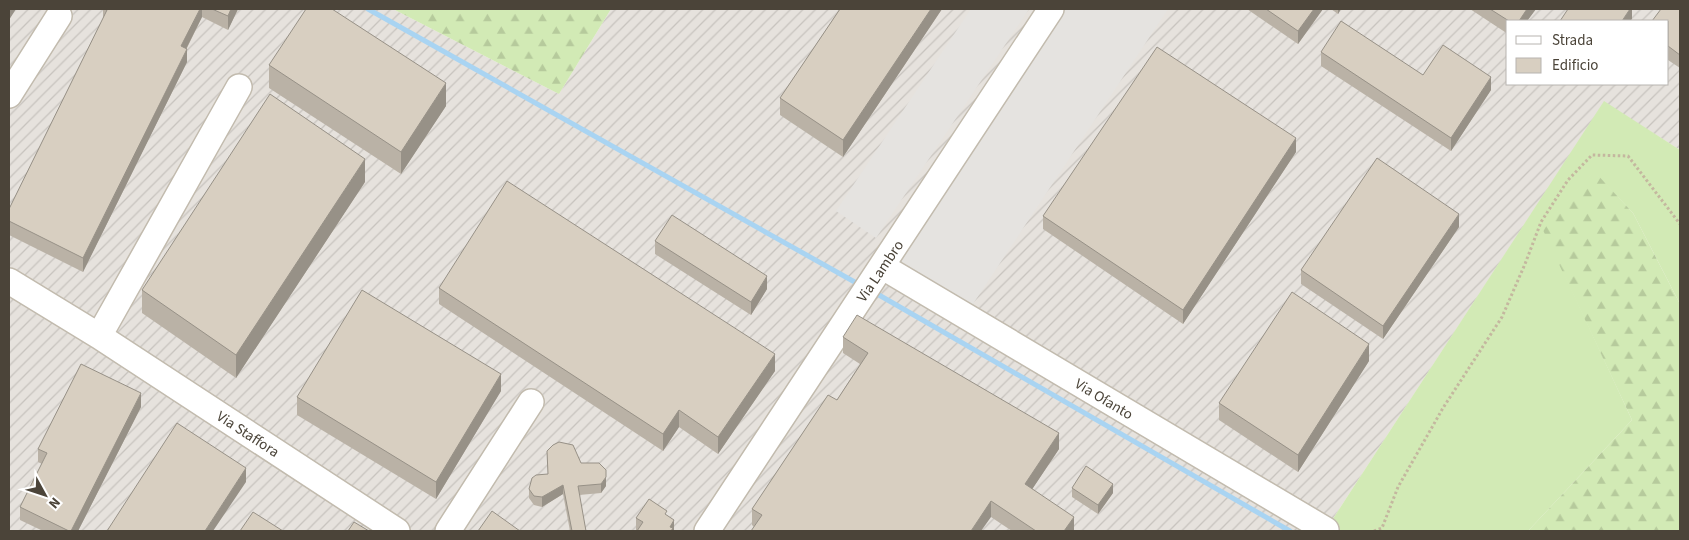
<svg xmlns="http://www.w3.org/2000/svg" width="1689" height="540" font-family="'Source Sans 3',sans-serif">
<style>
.industrial{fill:url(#industrial-furrows);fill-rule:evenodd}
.grass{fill:#d2eab5}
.forest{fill:url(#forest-firs)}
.parking{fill:#e5e3e0}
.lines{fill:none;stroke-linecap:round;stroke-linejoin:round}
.stream{stroke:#a9d4f2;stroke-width:5}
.minor-casing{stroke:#c2bbae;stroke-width:28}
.path{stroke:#c4b79f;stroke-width:3;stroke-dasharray:2.5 2.5;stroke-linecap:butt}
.minor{stroke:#fff;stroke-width:25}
.wall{fill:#bab2a6}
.shaded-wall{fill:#979187}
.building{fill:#d8cfc1;stroke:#979187}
.labels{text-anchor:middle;stroke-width:5;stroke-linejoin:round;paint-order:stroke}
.street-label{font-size:15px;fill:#4b4439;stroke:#fff}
</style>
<defs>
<pattern id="industrial-furrows" width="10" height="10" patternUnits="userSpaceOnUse" patternTransform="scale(1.25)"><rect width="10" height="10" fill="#e6e2dd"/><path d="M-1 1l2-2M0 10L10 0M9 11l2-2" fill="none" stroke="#c7c3be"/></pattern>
<pattern id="forest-firs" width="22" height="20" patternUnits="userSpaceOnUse" patternTransform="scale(1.25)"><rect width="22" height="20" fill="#d2eab5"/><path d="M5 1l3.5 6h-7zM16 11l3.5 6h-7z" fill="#b6ca9c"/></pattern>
</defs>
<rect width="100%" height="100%" fill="#f6f3ec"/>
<path class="industrial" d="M9,9H393L559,94L611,9H1680V150L1604,102L1325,531H9ZM1508,21H1668V84H1508Z"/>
<path class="grass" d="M1604,101L1680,150V304L1633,213L1594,172L1543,228L1632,420L1528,531H1325Z"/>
<path class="forest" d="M393,9H611L559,94Z
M1594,171L1633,213L1680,304V531H1528L1632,420L1542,228Z"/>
<path class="parking" d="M971,9H1029L876,238L836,211Z
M1063,9H1168L971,307L898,259Z"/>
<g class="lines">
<path class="stream" d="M368,9L860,285
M872,291L1290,531"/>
<defs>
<path id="minor" d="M9,95L59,16
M883,267L1326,530
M9,281L99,336L397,531
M99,336L239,87
M448,531L531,402
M707,531L1051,9"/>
</defs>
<use href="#minor" class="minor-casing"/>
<path class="path" d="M1374,531L1382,528L1398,487L1443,408L1502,317L1525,264L1541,222L1568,180L1592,155L1628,156L1680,224"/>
<use href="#minor" class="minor"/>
</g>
<path class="wall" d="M103,9H238L228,30L202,17L187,48V62L83,272L9,235V209L103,19Z
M840,9H942L843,157L780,115V98Z
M1247,9H1323L1298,44Z
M1331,9H1341L1338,14Z
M1470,9H1536L1527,21H1508V34Z
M1680,9V68L1668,60V21Z
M1321,52L1423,75L1491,90L1451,151L1321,66Z
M269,65L446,106L401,174L269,88Z
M1296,152L1183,324L1043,229V216Z
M365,182L236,378L142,313V290Z
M1459,227L1383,339L1301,284V270Z
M655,241L767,289L751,315L655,254Z
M439,288L775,371L718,454L679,427L663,451L439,304Z
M843,337L1059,449L1032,489L1074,531H1012L991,517L754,527L752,525V509L837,400L860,364L843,353Z
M1369,361L1298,472L1219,420V403Z
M501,391L436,499L297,415V397Z
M141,407L78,531H43L20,520V507L42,464L38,462V449Z
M547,451L581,463L606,486L601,493L579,495L586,531H570L563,494L542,507L534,505L529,498V489L548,474Z
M1072,488L1113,493L1098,514L1072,497Z
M667,515L674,531H636V518Z"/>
<path class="shaded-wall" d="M9,9H16L9,20Z
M200,9H202V17L181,59V46Z
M231,9H238L228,30V16Z
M931,9H942L843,157V140Z
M1314,9H1323L1298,44V31Z
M1338,9H1341L1338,14Z
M1527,9H1536L1527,21H1519Z
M1630,9H1632V19L1630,21H1622Z
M187,49V62L83,272V258Z
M1491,77V90L1451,151V138Z
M446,83V106L401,174V152Z
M1296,138V152L1183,324V310Z
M365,159V182L236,378V355Z
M1459,214V227L1383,339V326Z
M767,276V289L751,315V302Z
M1369,344V361L1298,472V455Z
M775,354V371L718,454V437Z
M501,374V391L436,499V482Z
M141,393V407L78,531H71Z
M679,410V427L663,451V434Z
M1059,433V449L1025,500V484Z
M246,468V482L213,531H205Z
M606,477V486L601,493V484Z
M1113,484V493L1098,514V505Z
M563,485V494L542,507V497Z
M991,501V517L981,531H971Z
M1074,517V531H1064Z
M674,520V531H670V527Z"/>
<path class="building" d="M105,9H200L181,46L187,49L83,258L9,221V209L107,10Z
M212,9H231L228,16Z
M306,9H332L446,83L401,152L269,65Z
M840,9H931L843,140L780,98Z
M1266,9H1314L1298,31Z
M1490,9H1527L1519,21H1509Z
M1568,9H1630L1622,21H1560Z
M1661,9H1680V55L1668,46V21H1652Z
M1341,21L1423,75L1443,45L1491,77L1451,138L1321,52Z
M1157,47L1296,138L1183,310L1043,216Z
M270,94L365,159L236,355L142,290Z
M1377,158L1459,214L1383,326L1301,270Z
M507,181L775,354L718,437L679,410L663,434L439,288Z
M672,215L767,276L751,302L655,241Z
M362,290L501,374L436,482L297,397Z
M1292,292L1369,344L1298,455L1219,403Z
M857,315L1059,433L1025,484L1074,517L1064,531H1036L991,501L971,531H751L762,515L752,509L828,395L837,400L868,353L843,337Z
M81,364L141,393L71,531H69L20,507L47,453L38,449Z
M177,423L246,468L205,531H107Z
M559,442L573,445L581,463H599L606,470V477L601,484L578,486L586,531H572L563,485L542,497L534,496L529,489L532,478L536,475L548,474L547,451L553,445Z
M1086,466L1113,484L1098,505L1072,488Z
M649,499L667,511L665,514L674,520L670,527L673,528L671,531H637L643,522L636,518Z
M492,511L520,531H478Z
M253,512L283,531H240Z
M354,522L369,531H348Z"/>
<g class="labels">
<g class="street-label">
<text transform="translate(880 271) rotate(-56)" y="5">Via Lambro</text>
<text transform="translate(1104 399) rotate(31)" y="5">Via Ofanto</text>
<text transform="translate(248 434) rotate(33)" y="5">Via Staffora</text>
</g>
</g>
<rect width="1689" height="540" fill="none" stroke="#4b4439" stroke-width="20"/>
<rect x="1506" y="20" width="162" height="65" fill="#ffffff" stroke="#b7b4b0"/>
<rect x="1516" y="36" width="25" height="8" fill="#ffffff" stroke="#b7b4b0"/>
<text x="1552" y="45" font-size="15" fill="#4b4439">Strada</text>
<rect x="1516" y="58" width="25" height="15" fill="#d8cfc1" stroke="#b7b4b0"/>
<text x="1552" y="70" font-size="15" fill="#4b4439">Edificio</text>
<g transform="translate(45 495) rotate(130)" stroke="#ffffff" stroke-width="4" paint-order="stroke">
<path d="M0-4L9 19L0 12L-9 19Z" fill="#4b4439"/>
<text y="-8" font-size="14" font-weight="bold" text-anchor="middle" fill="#4b4439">N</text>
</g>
</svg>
